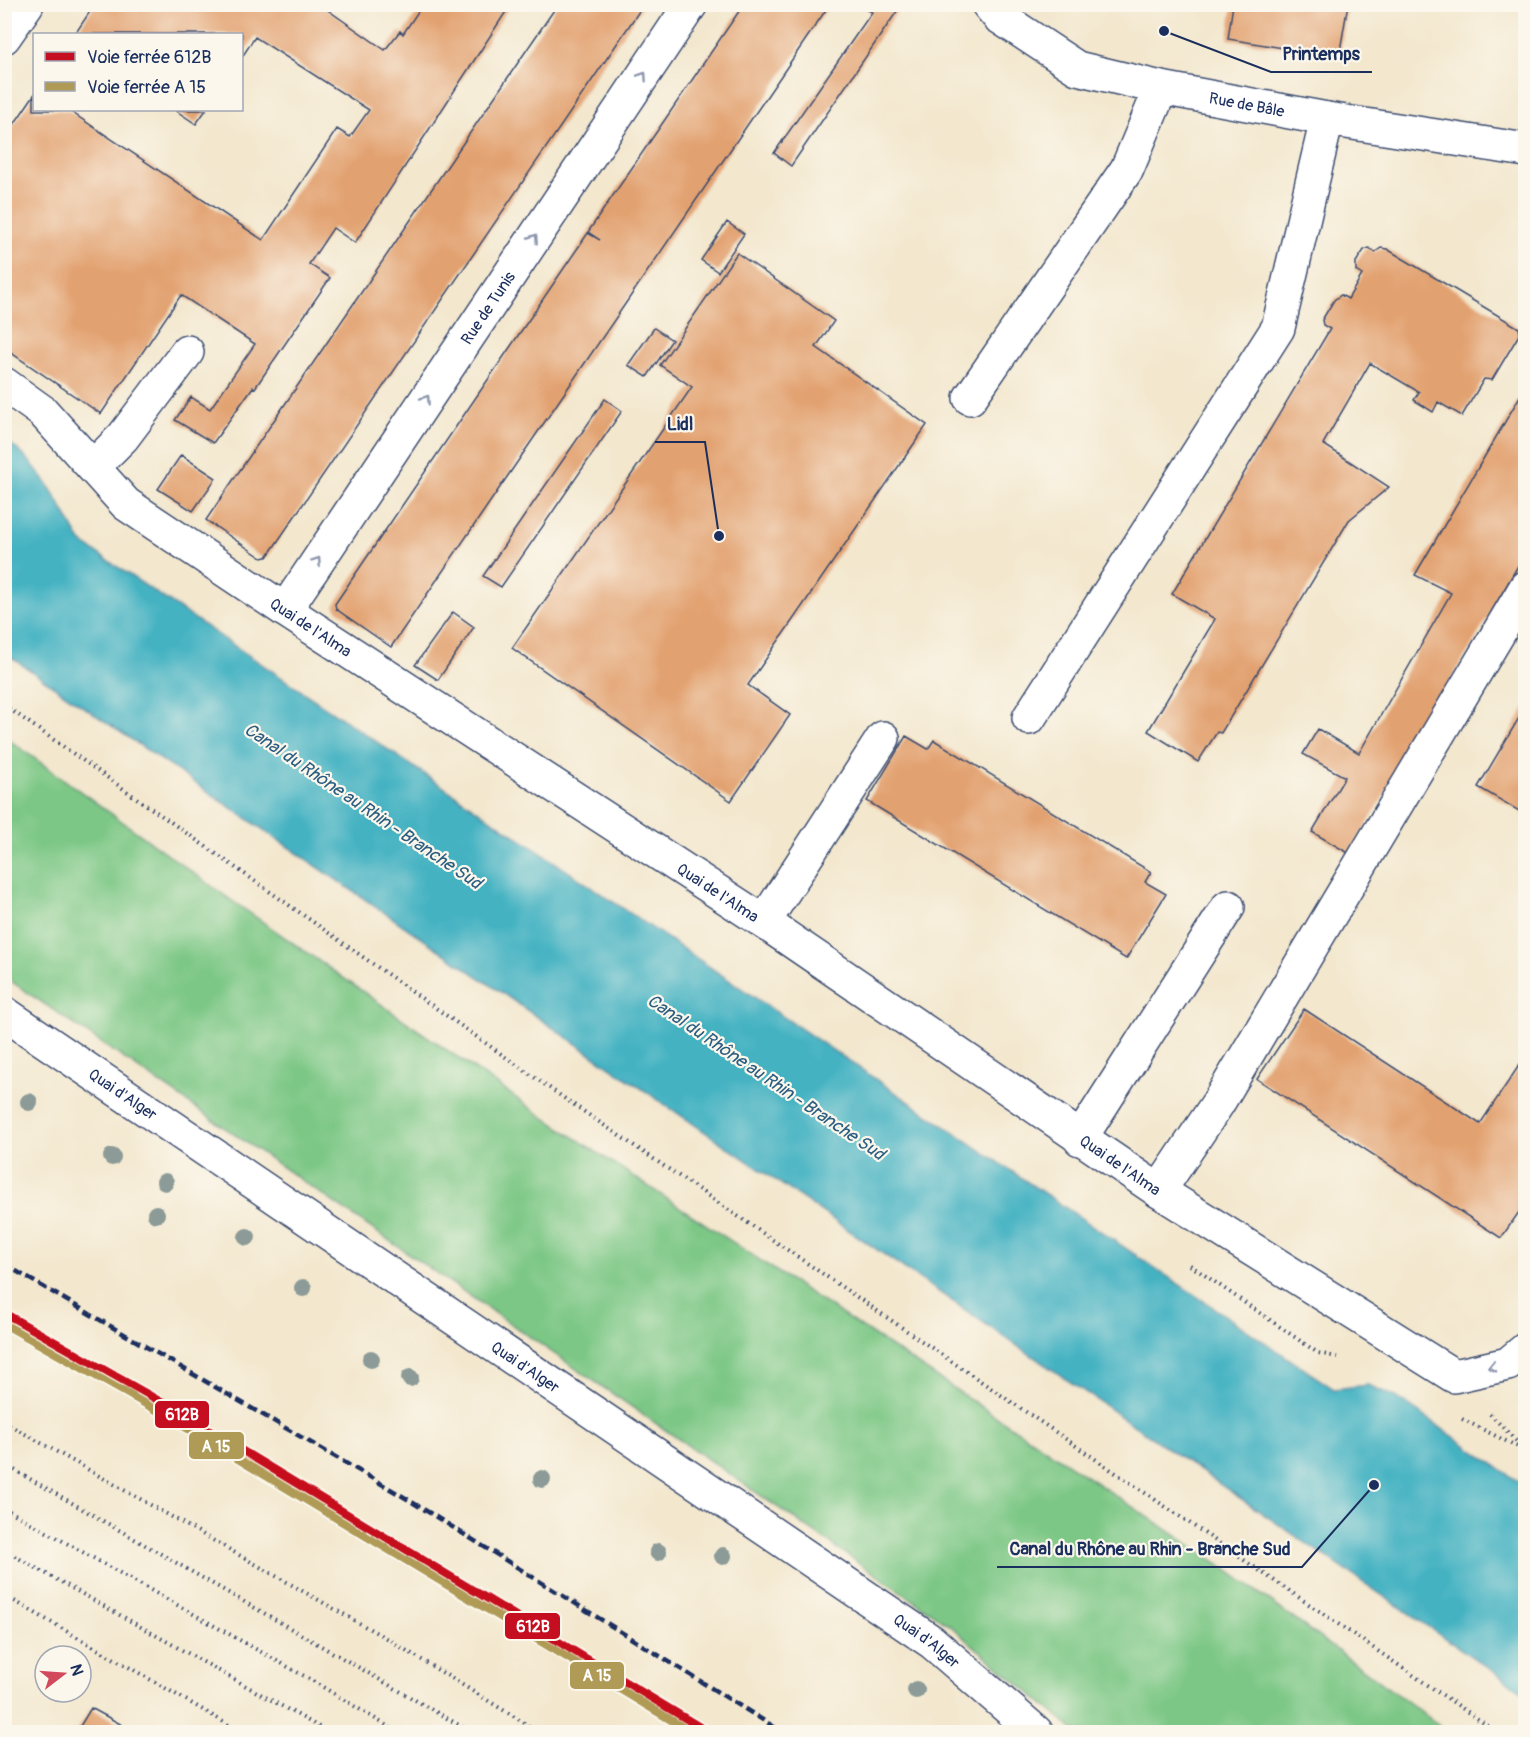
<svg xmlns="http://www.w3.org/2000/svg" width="1530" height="1737" font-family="Pangolin,sans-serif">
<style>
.green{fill:#7bc785;stroke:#4b7b72;stroke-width:1.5}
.water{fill:#45b2c2;stroke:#307090;stroke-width:1.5}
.building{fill:#e2a170}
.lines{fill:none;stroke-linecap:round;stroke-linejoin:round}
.minor-casing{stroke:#3b4b6f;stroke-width:36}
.major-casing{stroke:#3b4b6f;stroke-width:36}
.path{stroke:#3b4b6f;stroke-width:4;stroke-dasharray:1.5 4.5;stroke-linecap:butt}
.minor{stroke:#fff;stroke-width:33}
.major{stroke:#fff;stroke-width:33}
.rail{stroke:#1b2f5e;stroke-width:4.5;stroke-dasharray:9 4.5;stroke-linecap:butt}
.rail-1-casing{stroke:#fbf7ec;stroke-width:12}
.rail-2-casing{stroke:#fbf7ec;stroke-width:12}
.rail-1{stroke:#c50e1f;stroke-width:8}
.rail-2{stroke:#af9a56;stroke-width:8}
.tree{fill:#8c9b97}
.oneway{stroke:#8d97ae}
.labels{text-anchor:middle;stroke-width:4.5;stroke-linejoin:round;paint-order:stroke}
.street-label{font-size:16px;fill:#1b2f5e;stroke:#fbf7ec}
.water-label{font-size:18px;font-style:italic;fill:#2a5d81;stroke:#fbf7ec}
.leader{fill:none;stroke:#1b2f5e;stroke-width:2}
.callout-dot{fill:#1b2f5e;stroke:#fbf7ec;stroke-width:2}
.callout-label{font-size:18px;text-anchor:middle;font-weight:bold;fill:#1b2f5e;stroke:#fbf7ec;stroke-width:4.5;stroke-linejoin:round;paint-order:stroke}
.line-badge{stroke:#fbf7ec;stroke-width:2}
.badge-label{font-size:16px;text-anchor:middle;font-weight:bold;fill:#fff}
</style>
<rect width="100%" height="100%" fill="#fbf7ec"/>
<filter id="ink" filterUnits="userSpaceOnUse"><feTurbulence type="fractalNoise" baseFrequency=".0167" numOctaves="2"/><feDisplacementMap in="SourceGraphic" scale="12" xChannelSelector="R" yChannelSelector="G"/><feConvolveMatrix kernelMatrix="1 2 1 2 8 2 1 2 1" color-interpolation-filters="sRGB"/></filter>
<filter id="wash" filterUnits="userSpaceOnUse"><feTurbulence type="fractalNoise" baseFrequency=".008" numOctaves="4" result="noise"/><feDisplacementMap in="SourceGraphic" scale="24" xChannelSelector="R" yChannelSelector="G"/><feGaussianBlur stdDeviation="1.35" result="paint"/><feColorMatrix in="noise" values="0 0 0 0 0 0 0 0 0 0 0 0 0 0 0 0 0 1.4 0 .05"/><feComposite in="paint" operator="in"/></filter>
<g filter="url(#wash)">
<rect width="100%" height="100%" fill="#f3e7cd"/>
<path class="green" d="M5,737L231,900L545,1118L1222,1566L1448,1732H1076L948,1624L5,977Z"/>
<path class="water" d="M4,439C42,465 59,503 81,542L1334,1389L1368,1385L1396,1397L1525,1486V1693L5,653Z"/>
<g id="blocks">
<path class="building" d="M95,4H319L385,50L400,31L403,34L423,4H511L355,243L333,228L309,264L330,278L255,388L253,387L213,443L175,420L191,397L210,409L255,344L181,295L101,414L4,348V139L34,95V110H68L263,240L337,129L350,137L369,110L255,37L242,57V34H75Z
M558,4H644L267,557L262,558L206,520Z
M744,4H830L391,647L336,609L335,604L588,233L600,240L588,232Z
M866,4H902L791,166L774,153L872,12L864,8Z
M1233,4H1348L1339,57L1228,39Z
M175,110H206L196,124Z
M727,222L744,234L718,272L701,260Z
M1369,248L1375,252L1381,248L1387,249L1519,328L1520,333L1492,380L1484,379L1462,416L1438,402L1433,412L1414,400L1419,392L1370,363L1323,444L1389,487L1349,520L1221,733L1217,732L1198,762L1148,731L1215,619L1172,594L1330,329L1323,325L1322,320L1334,300L1341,295L1348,299L1362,275L1356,271V262L1364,250Z
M737,253L834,321L816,347L927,425L748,685L790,715L731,801L512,648L692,387L660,365Z
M654,328L672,340L647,377L628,365Z
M1526,386V552L1350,854L1312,832L1345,777L1303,754L1318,729L1359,753L1451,593L1415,575Z
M605,399L622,411L501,587L483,576Z
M181,455L216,478L193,511L158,489Z
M453,612L474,627L438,680L415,665Z
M1526,706V815L1478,787Z
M906,736L928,749L934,740L1151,872L1145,882L1166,894L1126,959L867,801Z
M1304,1009L1480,1124L1526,1055V1202L1501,1238L1257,1079Z
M91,1708L135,1732L77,1731Z"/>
</g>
</g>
<g filter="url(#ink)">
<use href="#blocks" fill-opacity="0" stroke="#3b4b6f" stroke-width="1.5"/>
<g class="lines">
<defs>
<g id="minor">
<path d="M4,37L27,4"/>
<path id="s1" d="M4,384L43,412L126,504L285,610L764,922L1159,1191L1454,1376L1508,1364L1526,1349"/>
<path d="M970,398L1127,169L1161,88"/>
<path d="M93,467L123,437L187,352"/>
<path id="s2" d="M285,610L691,4"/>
<path d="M1029,718L1278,328L1327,119"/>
<path d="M764,922L883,738"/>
<path d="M1080,1139L1228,907"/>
<path d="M1159,1191L1218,1103L1526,587"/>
</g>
<g id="major">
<path id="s3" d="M988,4L998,16L1077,68L1161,88L1327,119L1526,150"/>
<path id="s4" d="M4,1013L932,1642L1036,1732"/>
</g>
</defs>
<use href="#minor" class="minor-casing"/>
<use href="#major" class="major-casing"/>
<path class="path" d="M4,705L561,1096L1497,1732
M1190,1265L1318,1353L1337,1357
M1490,1414L1524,1449
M1462,1419L1526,1451
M4,1422L391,1641L539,1732
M4,1464L471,1732
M4,1508L313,1681L397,1732
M4,1550L328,1732
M4,1595L241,1732"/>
<use href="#minor" class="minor"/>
<use href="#major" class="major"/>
<path class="rail" d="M4,1264L404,1497L782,1732"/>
<defs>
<path id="rail-1" d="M4,1313L170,1407L708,1732"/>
<path id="rail-2" d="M4,1324L165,1415L691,1732"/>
</defs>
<use href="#rail-1" class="rail-1-casing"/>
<use href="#rail-2" class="rail-2-casing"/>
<use href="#rail-1" class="rail-1"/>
<use href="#rail-2" class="rail-2"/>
</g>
<g class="tree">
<circle cx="29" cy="1102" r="9"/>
<circle cx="112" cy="1157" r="9"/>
<circle cx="165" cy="1182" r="9"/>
<circle cx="156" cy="1214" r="9"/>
<circle cx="247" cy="1237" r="9"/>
<circle cx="303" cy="1288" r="9"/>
<circle cx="371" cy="1359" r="9"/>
<circle cx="410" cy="1378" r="9"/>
<circle cx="542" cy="1479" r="9"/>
<circle cx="658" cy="1552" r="9"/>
<circle cx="723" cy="1556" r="9"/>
<circle cx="916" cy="1690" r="9"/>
</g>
<defs><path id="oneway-chevron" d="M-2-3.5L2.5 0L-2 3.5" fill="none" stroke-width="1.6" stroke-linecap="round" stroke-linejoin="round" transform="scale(1.5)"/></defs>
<g class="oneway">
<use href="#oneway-chevron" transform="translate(643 76) rotate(-56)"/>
<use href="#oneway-chevron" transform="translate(534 238) rotate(-56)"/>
<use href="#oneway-chevron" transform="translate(426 399) rotate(-56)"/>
<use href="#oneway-chevron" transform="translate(317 561) rotate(-56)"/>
<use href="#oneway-chevron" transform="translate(1492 1367) rotate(167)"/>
</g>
</g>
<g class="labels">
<g class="street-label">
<text dy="6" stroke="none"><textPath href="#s3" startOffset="284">Rue de Bâle</textPath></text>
<text dy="6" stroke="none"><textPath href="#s2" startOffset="364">Rue de Tunis</textPath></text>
<text dy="6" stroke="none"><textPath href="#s1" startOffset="394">Quai de l'Alma</textPath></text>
<text dy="6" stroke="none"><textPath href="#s1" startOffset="880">Quai de l'Alma</textPath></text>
<text dy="6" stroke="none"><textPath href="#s4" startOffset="144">Quai d'Alger</textPath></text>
<text dy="6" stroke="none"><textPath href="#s1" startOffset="1366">Quai de l'Alma</textPath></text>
<text dy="6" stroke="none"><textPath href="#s4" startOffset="630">Quai d'Alger</textPath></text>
<text dy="6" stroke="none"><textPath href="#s4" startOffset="1116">Quai d'Alger</textPath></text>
</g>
<g class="water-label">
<text transform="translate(363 806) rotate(34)" y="6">Canal du Rhône au Rhin - Branche Sud</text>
<text transform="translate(766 1077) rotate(34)" y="6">Canal du Rhône au Rhin - Branche Sud</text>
</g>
</g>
<path class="leader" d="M1164 31L1271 72H1372M719 536L705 442H655M1374 1485L1302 1567H997"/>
<g class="callout-dot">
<circle cx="1164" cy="31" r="6"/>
<circle cx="719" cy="536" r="6"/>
<circle cx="1374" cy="1485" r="6"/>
</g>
<g class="callout-label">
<text x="1321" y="60">Printemps</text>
<text x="680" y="430">Lidl</text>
<text x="1150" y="1555">Canal du Rhône au Rhin - Branche Sud</text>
</g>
<g class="line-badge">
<rect x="154" y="1400" width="56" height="29" rx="6" fill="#c50e1f"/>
<rect x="188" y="1431" width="57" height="29" rx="6" fill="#af9a56"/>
<rect x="504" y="1612" width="57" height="28" rx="6" fill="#c50e1f"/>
<rect x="569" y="1661" width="56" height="29" rx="6" fill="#af9a56"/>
</g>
<g class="badge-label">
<text x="182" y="1420">612B</text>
<text x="216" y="1452">A 15</text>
<text x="533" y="1632">612B</text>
<text x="597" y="1681">A 15</text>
</g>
<rect width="1530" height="1737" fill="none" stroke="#fbf7ec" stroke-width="24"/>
<rect x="33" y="33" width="210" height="78" fill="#fbf7ec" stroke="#a1a7b3" stroke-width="1.5"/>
<rect x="45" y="52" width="30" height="9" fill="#c50e1f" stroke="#a1a7b3" stroke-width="1.5"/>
<text x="87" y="63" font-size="18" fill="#1b2f5e">Voie ferrée 612B</text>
<rect x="45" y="82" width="30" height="9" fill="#af9a56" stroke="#a1a7b3" stroke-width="1.5"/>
<text x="87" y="93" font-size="18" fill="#1b2f5e">Voie ferrée A 15</text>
<g transform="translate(63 1674) rotate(73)"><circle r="28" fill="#fbf7ec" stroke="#a1a7b3" stroke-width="1.5"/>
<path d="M0-4.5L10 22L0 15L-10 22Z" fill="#d1495b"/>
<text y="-9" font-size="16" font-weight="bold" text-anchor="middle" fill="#1b2f5e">N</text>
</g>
</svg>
